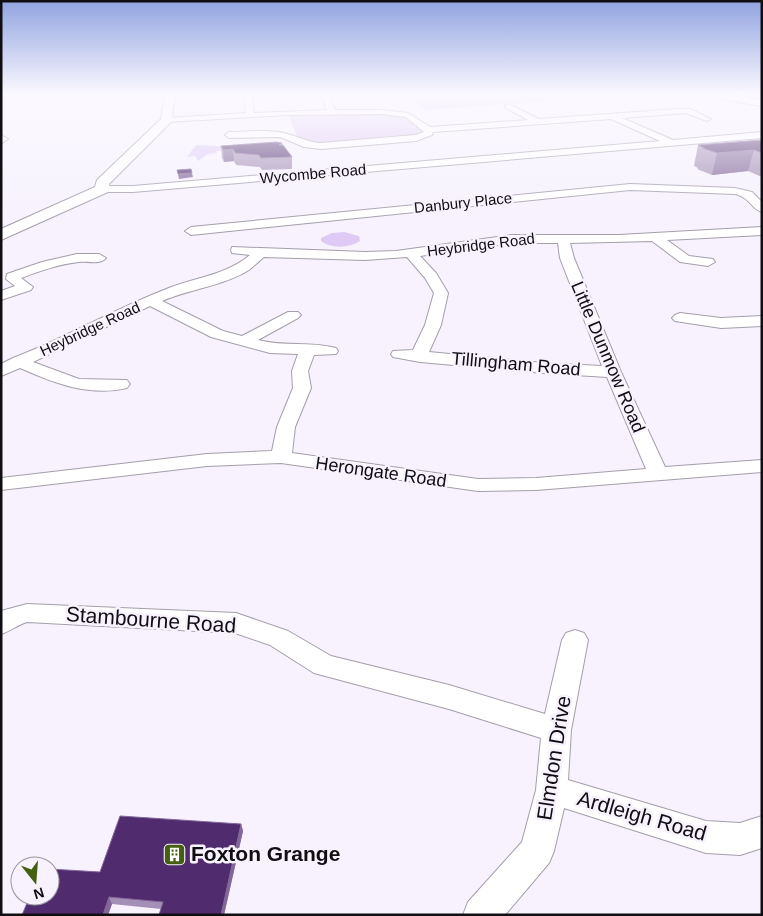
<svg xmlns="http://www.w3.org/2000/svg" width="763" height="916" font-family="Helvetica,sans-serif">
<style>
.green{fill:#dfcaf5}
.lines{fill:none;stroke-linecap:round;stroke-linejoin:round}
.street-casing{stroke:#a49eab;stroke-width:2}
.secondary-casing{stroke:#a49eab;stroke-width:2}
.highway-casing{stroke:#a49eab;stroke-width:2}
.street{fill:#fff;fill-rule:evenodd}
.secondary{fill:#fff;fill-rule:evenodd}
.highway{fill:#fff;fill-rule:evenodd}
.wall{fill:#a48fb6}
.shaded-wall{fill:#826799}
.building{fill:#502c6e;stroke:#826799}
.labels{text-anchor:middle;stroke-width:5;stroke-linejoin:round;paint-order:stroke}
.far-street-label{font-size:15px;fill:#100e12;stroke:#f7f2fe}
.street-label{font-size:18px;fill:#100e12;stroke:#f7f2fe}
.near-street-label{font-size:21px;fill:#100e12;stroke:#f7f2fe}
.near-poi-label{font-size:21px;font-weight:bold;fill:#100e12;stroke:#f7f2fe;text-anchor:start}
</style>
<rect width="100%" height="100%" fill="#f7f2fe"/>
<path class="green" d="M404,95H639L425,110Z
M381,113L405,116L425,130L423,136L321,145L299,141L288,114Z
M196,145L258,148L216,151L217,153L208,154L198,161L195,156L187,157Z
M344,232L359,236L360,241C349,248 331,249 321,241V238L332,233Z"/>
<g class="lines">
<defs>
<path id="street" d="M244,95H252L254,113L327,110L321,95H329L335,110H382L408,113L430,127L528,120L506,108L505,106L509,104L539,119L678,109H690L711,119L707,121L686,113L622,118L673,140L762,132V138L133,192H103L98,189L103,186H133L660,141L611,119L433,132L432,135L416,141L321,149L304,147L280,137L229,138L225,135L229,132C246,132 267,129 284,133C297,136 307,142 321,143L415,135L424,132L406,117L382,114L287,115L167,122L163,120L167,118L246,113Z
M1,135L8,139L1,144Z
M630,184L735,188L752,192L762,202V212C750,208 751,198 735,194L630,190L191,235L185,231L191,227Z
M762,227V235L667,240L689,256L713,259L715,262L708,266L680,262L652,241L570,243L574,258L621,372L665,467L762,460V472L536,490L478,491L281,463L207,466L1,490V478L207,454L272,451L277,427L293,388L292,371L298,354L270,353L211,337L150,306L33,362L79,379L127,380L130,384L127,388C89,397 54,383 20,368L1,376V364L13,358C66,338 116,308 169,288C197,277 226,275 250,255L232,253L231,250L232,247L365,252L396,251L511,235H619ZM511,243H558L560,258L602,366L543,363L429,352L441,325L448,293L436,273L420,256ZM264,257L365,260L407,257L425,278L434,293L425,325L413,350L393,351L391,354L393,357L420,362L543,373L607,377L646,469L536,478L478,479L292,453L295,427L311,388L308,371L314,355L336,354L338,351L336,348C310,341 283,347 258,340L298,318L301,315L298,312H288L242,336L223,331L162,301C190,289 223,286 249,270C254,266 259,261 264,257Z
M77,254H99L106,258C100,265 87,261 79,262C59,264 40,271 21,278L33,287L31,290L1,300V291L15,286L6,279L7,274L42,262Z
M680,313L721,318L762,316V326L721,328L675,321L672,318L675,315Z
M27,604L236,613L288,631L331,656L449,685L545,714L562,640L566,633L575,630L584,633L588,640L571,730L568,780L706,821L740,823L762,816V848L740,855L706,853L564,808L554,851L549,863L505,915H463L468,902L522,842L536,790L541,738L449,709L314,673L270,645L235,633L27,622C17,625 11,631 1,634V611Z"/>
<path id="secondary" d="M165,95H175L172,115L173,120L109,184L110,189L108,192L1,240V229L95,187L97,180L161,119Z"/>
<path id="highway" d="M710,95H735L762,100V106L715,98Z"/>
</defs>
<use href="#street" class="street-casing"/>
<use href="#secondary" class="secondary-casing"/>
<use href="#highway" class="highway-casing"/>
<use href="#street" class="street"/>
<use href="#secondary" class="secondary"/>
<use href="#highway" class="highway"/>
</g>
<path class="wall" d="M762,140V177L748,171L712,175L697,169L698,168L694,166L698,145Z
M282,143L283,145L292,157V169L262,170L260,167L236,165L234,161L224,162L222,158L221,146Z
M241,824L243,831L224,915H159L161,909L112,904L108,915L100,872Z"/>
<path class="shaded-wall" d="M233,149L234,161L224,162L223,150Z
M754,150L748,171L712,175L717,153Z
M192,173L193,177L179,179L178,174Z
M241,824L243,831L224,915H221Z
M109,897L112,904L108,915H103Z"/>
<path class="building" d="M762,140V153L754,150L717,153L702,148H704L698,145Z
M276,142L282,143L279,145H283L292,157L261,158L259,155L235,153L233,149L223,150L221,146Z
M191,169L192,173L178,174L177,170Z
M120,816L241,824L221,915H159L163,902L109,897L103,915H22L30,896H50V869L100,872Z"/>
<linearGradient id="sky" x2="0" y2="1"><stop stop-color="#91a3e0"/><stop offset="0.42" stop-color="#fbf9ff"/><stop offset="1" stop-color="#fbf9ff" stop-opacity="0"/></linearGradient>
<rect width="763" height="224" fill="url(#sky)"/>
<defs>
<symbol id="building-square" viewBox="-11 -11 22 22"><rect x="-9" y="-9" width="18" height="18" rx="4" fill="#456010" stroke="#f7f2fe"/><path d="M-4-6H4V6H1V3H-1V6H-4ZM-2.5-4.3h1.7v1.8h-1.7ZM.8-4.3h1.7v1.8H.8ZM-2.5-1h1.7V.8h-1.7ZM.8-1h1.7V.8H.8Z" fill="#fff"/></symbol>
</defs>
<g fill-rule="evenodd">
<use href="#building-square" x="162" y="842" width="25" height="25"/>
</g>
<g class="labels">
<g class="far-street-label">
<text transform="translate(313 174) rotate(-5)" y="5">Wycombe Road</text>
<text transform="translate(463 203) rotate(-6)" y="5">Danbury Place</text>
<text transform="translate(481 245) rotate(-7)" y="5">Heybridge Road</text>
<text transform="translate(90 329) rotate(-25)" y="5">Heybridge Road</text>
</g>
<g class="street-label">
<text transform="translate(608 357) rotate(67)" y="6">Little Dunmow Road</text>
<text transform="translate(516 364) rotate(5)" y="6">Tillingham Road</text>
<text transform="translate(381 472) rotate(8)" y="6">Herongate Road</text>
</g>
<g class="near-street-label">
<text transform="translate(151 620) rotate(4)" y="7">Stambourne Road</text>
<text transform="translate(554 758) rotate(-81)" y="7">Elmdon Drive</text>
<text transform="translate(642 816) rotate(16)" y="7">Ardleigh Road</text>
</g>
<g class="near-poi-label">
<text x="191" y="861">Foxton Grange</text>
</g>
</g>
<rect width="763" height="916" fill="none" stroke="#100e12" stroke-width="5"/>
<g transform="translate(35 881) rotate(163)"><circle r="24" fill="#f7f2fe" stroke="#9b97a0"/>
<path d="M0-4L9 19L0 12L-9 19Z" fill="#456010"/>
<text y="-8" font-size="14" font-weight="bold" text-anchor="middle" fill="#100e12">N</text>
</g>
</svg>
